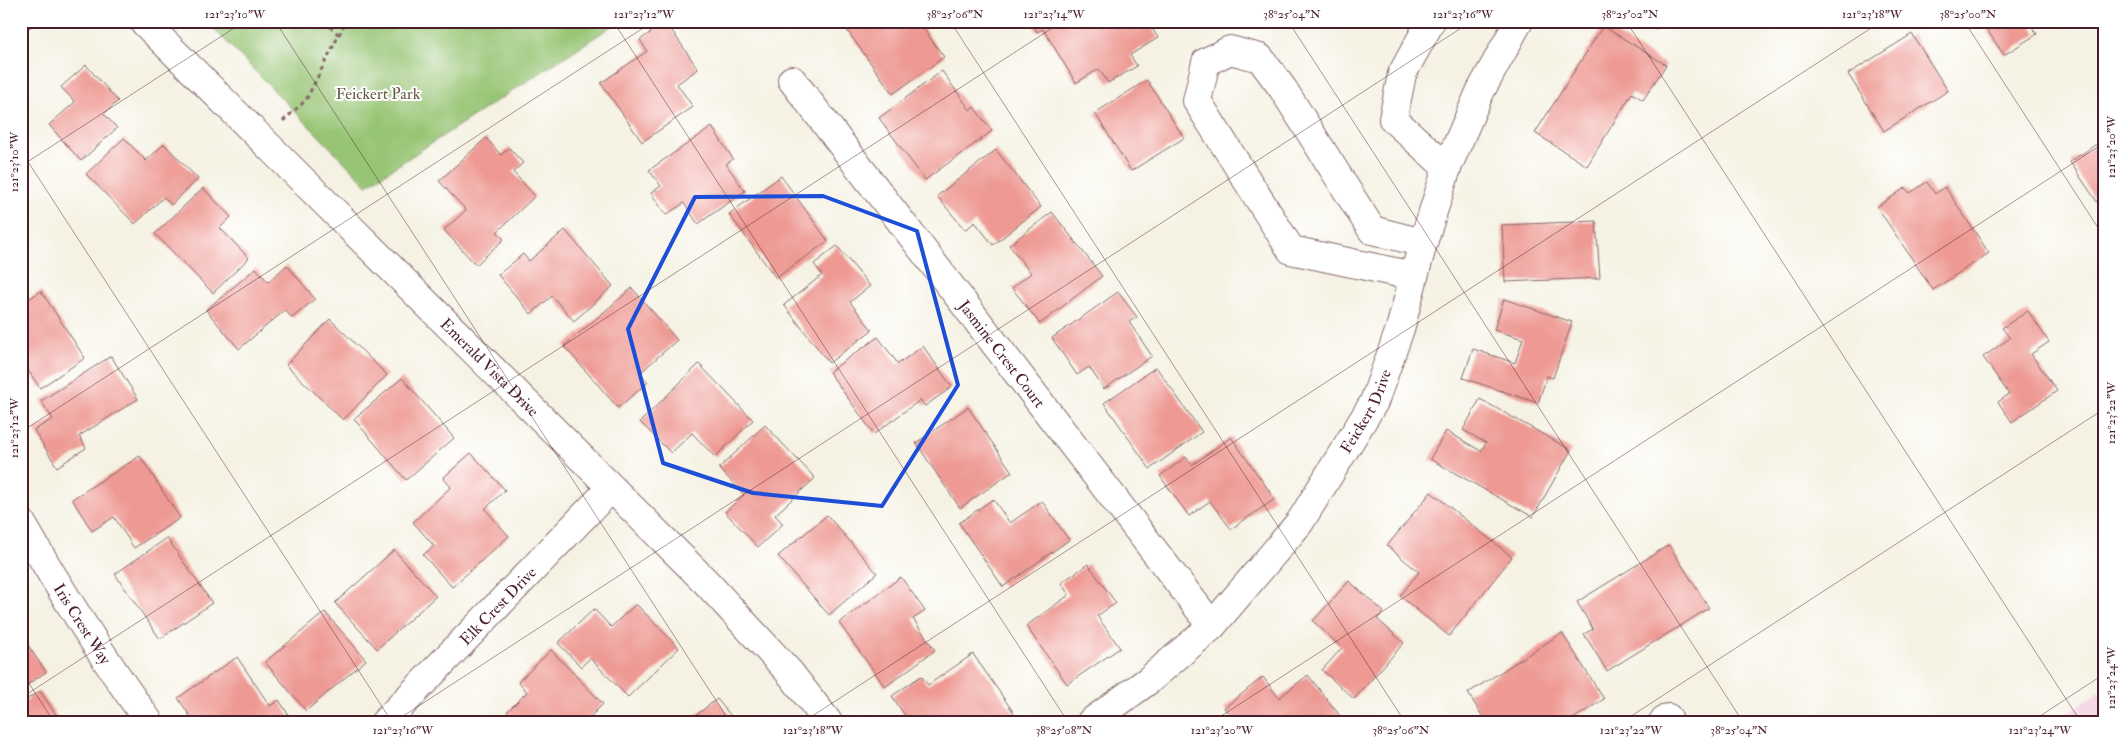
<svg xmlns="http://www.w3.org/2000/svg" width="2125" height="743" font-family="'IM FELL Double Pica',serif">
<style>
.built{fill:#f3cfe0}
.green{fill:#98c574;stroke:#717250}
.building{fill:#ee9993}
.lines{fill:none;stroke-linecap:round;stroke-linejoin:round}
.minor-casing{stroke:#86696b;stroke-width:30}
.path{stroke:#86696b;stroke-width:3;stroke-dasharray:4 4;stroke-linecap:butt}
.minor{stroke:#fff;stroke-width:28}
.marked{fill:none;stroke:#1d4ed8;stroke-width:4;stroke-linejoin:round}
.ticks{fill:none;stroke:#4a1f2b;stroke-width:1;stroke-opacity:0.45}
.labels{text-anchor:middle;stroke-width:4;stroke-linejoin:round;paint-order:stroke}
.park-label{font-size:16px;fill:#655945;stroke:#fff}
.street-label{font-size:16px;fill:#4a1f2b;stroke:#fff}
.neatline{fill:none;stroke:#4a1f2b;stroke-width:2}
.ticks-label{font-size:12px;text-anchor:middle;fill:#4a1f2b}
</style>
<rect width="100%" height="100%" fill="#fff"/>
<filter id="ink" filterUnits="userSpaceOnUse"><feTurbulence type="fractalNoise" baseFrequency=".02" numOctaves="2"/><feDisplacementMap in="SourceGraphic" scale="10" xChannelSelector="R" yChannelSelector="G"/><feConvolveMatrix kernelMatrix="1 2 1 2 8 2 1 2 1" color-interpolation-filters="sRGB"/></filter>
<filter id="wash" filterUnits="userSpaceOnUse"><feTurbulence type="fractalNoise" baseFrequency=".0096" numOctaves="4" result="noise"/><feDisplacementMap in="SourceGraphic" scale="20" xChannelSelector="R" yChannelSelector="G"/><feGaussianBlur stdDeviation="1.12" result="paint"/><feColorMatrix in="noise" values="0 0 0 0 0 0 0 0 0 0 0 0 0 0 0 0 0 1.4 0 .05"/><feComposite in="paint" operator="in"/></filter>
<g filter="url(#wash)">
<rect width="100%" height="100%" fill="#f5f2e3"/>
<path class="built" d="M2104,689V722H2054Z"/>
<path class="green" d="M206,21H620L367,185Z"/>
<g id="blocks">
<path class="building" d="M21,21H38L21,34Z
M857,21H918L944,57L893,94L846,29Z
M1031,21H1148L1158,38L1130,55L1137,66L1108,83L1099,69L1076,83L1043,29L1037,32Z
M1645,21H1661L1656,29Z
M1981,21H2028L2037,34L2004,55Z
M666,22L698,69L677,84L693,107L642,142L601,83L647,51L640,40Z
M1603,26L1666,65L1643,100L1632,93L1587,166L1535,133Z
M1912,34L1948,91L1884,131L1848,74Z
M86,65L118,101L104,114L117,128L81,161L49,125L75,102L61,87Z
M942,71L970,110L974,107L992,131L925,180L879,118Z
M1147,80L1184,138L1131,171L1095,113Z
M712,127L733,159L726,164L745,191L698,224L684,203L666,215L651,193L661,186L649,170Z
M124,138L146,161L164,144L198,179L171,205L164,197L135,224L86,174Z
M486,138L501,155L509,148L523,163L513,172L535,196L497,232L504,239L476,265L444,230L466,210L439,181Z
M2098,143L2104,150V212L2070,162Z
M996,150L1041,207L993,245L975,222L965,230L937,196Z
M781,176L828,241L776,278L729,214Z
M1927,182L1935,194L1945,187L1989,253L1933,290L1877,207L1905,188L1910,193Z
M203,188L231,217L220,228L249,258L213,293L155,234Z
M1052,212L1102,276L1040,324L1012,288L1031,273L1009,245Z
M1596,221L1600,278L1505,282L1502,225Z
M565,230L613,286L574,321L552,296L531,314L498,275L523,254L529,261Z
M21,236L28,247L21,251Z
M837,246L870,286L850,302L872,330L829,363L784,305L822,275L814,264Z
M287,265L315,299L292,318L285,310L239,349L206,310L256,268L268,282Z
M632,288L677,340L640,373L648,382L618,408L564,346Z
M41,291L85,358L40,388L21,360V304Z
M1118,292L1137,317L1129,322L1152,356L1104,389L1089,367L1077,375L1052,338Z
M1504,299L1572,322L1553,378L1547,376L1538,403L1463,378L1473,349L1515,363L1523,339L1494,330Z
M2028,311L2049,342L2031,354L2057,391L2012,422L1998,402L2009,394L1983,357L2010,338L2002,328Z
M330,319L387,375L343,420L286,365Z
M878,337L898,364L923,346L952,387L925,406L920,400L874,434L829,372Z
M111,356L138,399L79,436L86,448L57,467L34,430L53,419L41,401Z
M699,364L753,420L715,457L692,433L671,453L640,422Z
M1156,367L1202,432L1150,469L1104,403Z
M402,378L454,438L406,480L354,419Z
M1480,399L1571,450L1533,517L1430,459L1446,431L1481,451L1486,443L1463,430Z
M968,407L1012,472L960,508L916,443Z
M765,425L815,478L775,515L783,524L758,547L725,512L744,495L719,468Z
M1231,437L1275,499L1231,529L1210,501L1189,516L1160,476L1186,457L1192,465Z
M471,453L505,490L485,509L509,536L452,587L423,555L434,546L413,522L451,487L443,478Z
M140,456L180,518L134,548L114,517L92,531L72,499Z
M1431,492L1512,557L1449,636L1400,596L1419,572L1387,546Z
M993,499L1010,523L1042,501L1069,540L1003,587L959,523Z
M827,515L877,573L829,615L778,556Z
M167,538L212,603L160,639L115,574Z
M1669,545L1709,608L1607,671L1584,634L1593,629L1577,602Z
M394,550L436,596L377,649L335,603Z
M1088,564L1116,603L1097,616L1120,648L1067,684L1026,626L1069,595L1061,583Z
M901,577L925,611L913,619L935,650L885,687L839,623Z
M1349,581L1384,612L1377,619L1404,643L1354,699L1322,670L1342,648L1313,621Z
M636,604L679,648L628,697L590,658L581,667L558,643L594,609L611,627Z
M325,612L366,660L306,711L265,662Z
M1562,633L1604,699L1568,722H1486L1468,693Z
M21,635L46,672L21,689Z
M551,650L603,704L585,722H516L507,712L527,692L518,682Z
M973,654L1014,713L1002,722H909L892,696L921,676L928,685Z
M237,657L270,706L279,700L293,722H194L178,698Z
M1308,675L1341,717L1335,722H1235L1224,708L1263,677L1279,698Z
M40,691L61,722H21V703Z
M717,699L736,722H693L691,719Z"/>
</g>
</g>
<g filter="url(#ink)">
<use href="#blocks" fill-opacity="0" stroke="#86696b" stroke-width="1"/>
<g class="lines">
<defs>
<g id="minor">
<path id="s1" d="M143,21L706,582L790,673L828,722"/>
<path d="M1431,21L1402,74L1393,119L1447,168"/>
<path id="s2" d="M792,80L1212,626"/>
<path d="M1413,276L1291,250L1197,101L1206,62L1230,50L1260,58L1283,89L1372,230L1423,243"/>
<path id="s3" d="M21,522C60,590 103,658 149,722"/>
<path id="s4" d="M385,722L611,488"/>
<path id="s5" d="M1091,722L1149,680L1212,626L1300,522L1374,402L1400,329L1423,243L1447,168L1480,92L1519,21"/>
<path d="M1663,722L1668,718"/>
</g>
</defs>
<use href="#minor" class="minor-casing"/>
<path class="path" d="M324,21L339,35
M283,121L306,100L346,21"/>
<use href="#minor" class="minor"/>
</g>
</g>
<path class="marked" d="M823,196L917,231L958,385L882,506L753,493L663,463L628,329L695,197Z"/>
<path class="ticks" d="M275,21L730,722M613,21L1068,722M950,21L1405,722M1288,21L1743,722M1626,21L2081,722M1964,21L2104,237M21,151L392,722M21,166L245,21M21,432L654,21M21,671L54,722M21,698L1063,21M394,722L1472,21M803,722L1882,21M1212,722L2104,143M1622,722L2104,409M2031,722L2104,674"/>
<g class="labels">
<g class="park-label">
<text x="378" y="99">Feickert Park</text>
</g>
<g class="street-label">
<text dy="6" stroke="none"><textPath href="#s2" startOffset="345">Jasmine Crest Court</textPath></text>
<text dy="6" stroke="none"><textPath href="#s1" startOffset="490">Emerald Vista Drive</textPath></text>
<text dy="6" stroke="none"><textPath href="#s5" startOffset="420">Feickert Drive</textPath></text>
<text dy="6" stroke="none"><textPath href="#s4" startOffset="162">Elk Crest Drive</textPath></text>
<text dy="6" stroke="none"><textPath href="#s3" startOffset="119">Iris Crest Way</textPath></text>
</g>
</g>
<rect width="2125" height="743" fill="none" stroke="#fff" stroke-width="55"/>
<rect x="28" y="28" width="2070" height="688" class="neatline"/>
<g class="ticks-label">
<text x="235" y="18">121°23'10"W</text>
<text x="644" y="18">121°23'12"W</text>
<text x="955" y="18">38°25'06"N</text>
<text x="1054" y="18">121°23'14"W</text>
<text x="1292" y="18">38°25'04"N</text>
<text x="1463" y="18">121°23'16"W</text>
<text x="1630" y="18">38°25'02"N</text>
<text x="1872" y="18">121°23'18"W</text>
<text x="1968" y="18">38°25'00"N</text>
<text transform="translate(2111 147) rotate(-90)" y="4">121°23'20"W</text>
<text transform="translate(14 162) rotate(-90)" y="4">121°23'10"W</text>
<text transform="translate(2111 413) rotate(-90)" y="4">121°23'22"W</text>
<text transform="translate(14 428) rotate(-90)" y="4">121°23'12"W</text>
<text transform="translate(2111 678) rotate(-90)" y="4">121°23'24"W</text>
<text x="403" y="734">121°23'16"W</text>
<text x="813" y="734">121°23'18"W</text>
<text x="1064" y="734">38°25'08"N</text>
<text x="1222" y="734">121°23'20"W</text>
<text x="1401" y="734">38°25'06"N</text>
<text x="1631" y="734">121°23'22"W</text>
<text x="1739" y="734">38°25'04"N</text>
<text x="2040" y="734">121°23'24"W</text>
</g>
</svg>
